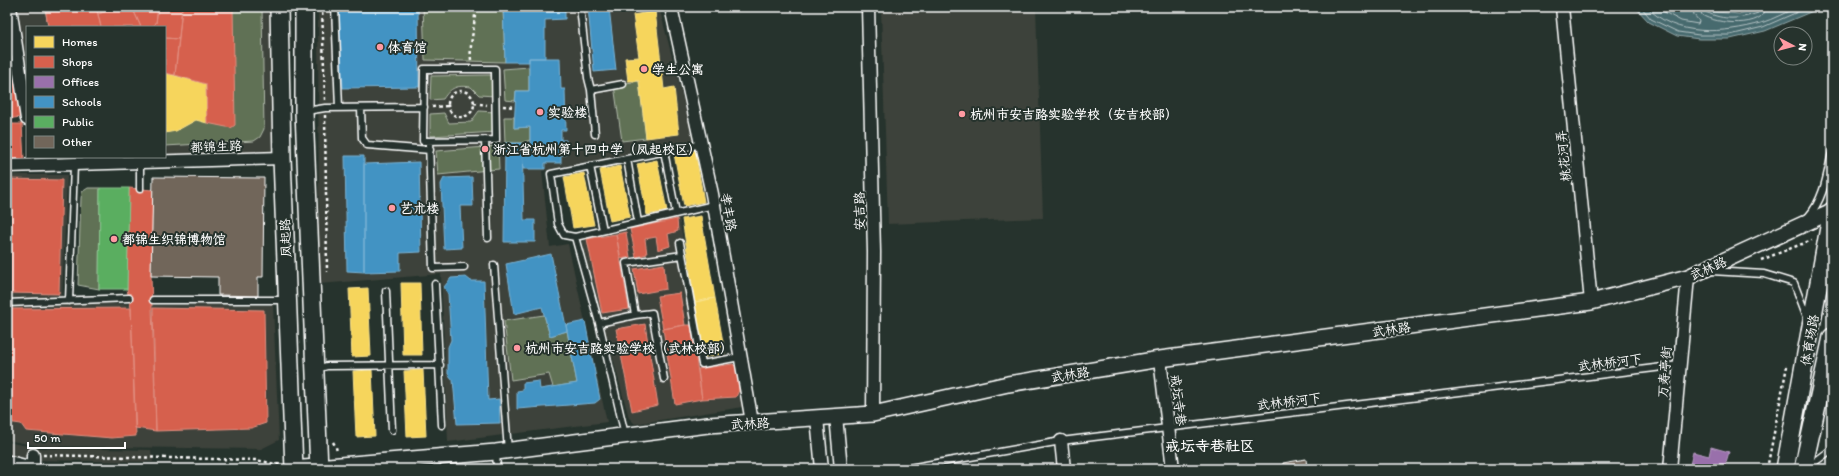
<svg xmlns="http://www.w3.org/2000/svg" width="1839" height="476" font-family="Itim,'LXGW WenKai TC',sans-serif">
<style>
.built{fill:#3c423a}
.green{fill:#607154;stroke:#b0b8aa}
.water{fill:#476a6e;stroke:#91a6a8}
.homes{fill:#f6d55c;stroke:#f9e28d}
.shops{fill:#d6604d;stroke:#e29082}
.offices{fill:#9970ab;stroke:#b89bc4}
.schools{fill:#4393c3;stroke:#7bb3d5}
.public{fill:#5aae61;stroke:#8cc690}
.lines{fill:none;stroke-linecap:round;stroke-linejoin:round}
.shore{stroke:#b5c3c5;stroke-width:1}
.building{fill:#71665a;stroke:#fff}
.service-casing{stroke:#fff;stroke-width:9}
.minor-casing{stroke:#fff;stroke-width:15}
.tertiary-casing{stroke:#fff;stroke-width:18}
.secondary-casing{stroke:#fff;stroke-width:20}
.path{stroke:#fff;stroke-width:2.5;stroke-dasharray:3 3;stroke-linecap:butt}
.service{stroke:#26332d;stroke-width:6}
.minor{stroke:#26332d;stroke-width:12}
.tertiary{stroke:#26332d;stroke-width:15}
.secondary{stroke:#26332d;stroke-width:17}
.poi-dot{fill:#ff9aa2;stroke:#26332d;stroke-width:1.5}
.labels{text-anchor:middle;stroke-width:4;stroke-linejoin:round;paint-order:stroke}
.poi-label{font-size:13px;font-weight:bold;fill:#fff;stroke:#26332d;text-anchor:start}
.street-label{font-size:13px;fill:#fff;stroke:#26332d}
.quarter-label{font-size:15px;font-weight:bold;fill:#fff;stroke:#26332d}
</style>
<rect width="100%" height="100%" fill="#26332d"/>
<filter id="ink" filterUnits="userSpaceOnUse"><feTurbulence type="fractalNoise" baseFrequency=".025" numOctaves="2"/><feDisplacementMap in="SourceGraphic" scale="8" xChannelSelector="R" yChannelSelector="G"/><feConvolveMatrix kernelMatrix="1 2 1 2 8 2 1 2 1" color-interpolation-filters="sRGB"/></filter>
<g filter="url(#ink)">
<path class="built" d="M17,7H271L276,151L165,156V27H27V74Z
M318,7H659L694,140L542,171L550,247L568,244L607,422L448,442L441,274L319,284Z
M960,7H1036L1043,218L888,224L881,10Z
M7,175H67L62,301L146,305H273L279,440L261,449L38,446L7,440Z
M679,217L705,357L734,353L743,407L635,424L629,418L581,240Z
M7,442L38,448L151,450L153,462L29,460L7,469Z"/>
<path class="green" d="M45,7H262L264,129L260,137L254,141L165,146V27H48Z
M423,7H503L505,62L425,60Z
M529,67V91H516L515,101L505,100L503,69Z
M491,75L495,96L479,95L471,87C457,85 451,87 443,99L430,100L431,76Z
M639,81L646,138L622,141L614,85Z
M479,111L495,112L496,132L430,136V114L444,113L449,123L471,122Z
M504,117H514V128L530,127V140L522,143H505Z
M498,146L499,169L438,175L436,151Z
M88,188H100L99,289L78,285L81,198L82,192Z
M544,315L550,336L567,331L577,383L553,387L549,374L511,380L504,321Z"/>
<path class="water" d="M1635,7H1704L1717,12L1739,14L1762,7H1814L1813,11L1765,31L1730,39H1699L1677,36L1649,22Z"/>
<path class="homes" d="M655,11L664,89L674,87L679,134L646,138L639,81H628L625,58L639,57L633,15Z
M7,17L11,46L7,47Z
M165,73L206,84L207,123L196,120L176,131L165,133Z
M695,150L704,202L684,206L674,154Z
M657,160L667,211L647,215L637,164Z
M620,166L630,217L610,221L600,170Z
M584,173L594,225L573,228L564,177Z
M701,216L715,298L695,302L682,219Z
M401,283H420L422,355H403Z
M368,288L371,356L352,357L349,289Z
M715,298L725,353L705,357L695,302Z
M372,370L375,436L356,437L353,371Z
M423,370L426,436L407,437L404,371Z"/>
<path class="shops" d="M45,7H96L101,27H48Z
M96,7H118L98,14Z
M118,7H132L141,27H101L98,14Z
M132,7H158L156,23L152,27H141Z
M158,7H182L179,39L165,38V27H152L156,23Z
M182,7H233L235,125L231,128L207,123L206,84L175,75Z
M165,38L179,39L175,75L165,73Z
M14,57L21,117L7,119V58Z
M7,124H22L24,160H7Z
M7,179L62,180L59,294L7,293Z
M129,188L153,190L151,276L156,431L135,428L131,308L127,289Z
M677,219L678,231L668,234L670,246L658,250L656,237L645,239L647,254L636,257L630,229Z
M626,232L630,257L621,259L616,234Z
M616,234L629,309L602,313L587,239Z
M664,264L666,289L638,294L634,269Z
M680,293L685,325L663,329L657,296Z
M131,308L136,436L112,438L26,431L21,424L7,422V309Z
M153,308L264,310L266,423L251,428L156,431Z
M645,324L658,405L632,411L616,329Z
M685,325H691L702,399L675,404L663,329Z
M733,364L737,368L739,390L736,397L702,399L698,369Z"/>
<path class="offices" d="M1711,447L1729,452L1724,469H1689L1693,452L1709,456Z"/>
<path class="schools" d="M339,7H418L419,87L343,88Z
M503,7H565V19L545,20V58H529V62H505Z
M588,7H609L616,70L594,72Z
M529,58H560L561,89H565L566,130H561V140H566V155H561V163H545V169H523L522,146H530V127L514,128L516,91H529Z
M505,143H522L524,220H535V242H504Z
M345,156H364V272L347,271Z
M419,162L421,252L400,253V271L364,272V164Z
M472,177L473,206H460L462,248L444,249L441,184L444,178Z
M551,254L567,331L550,336L542,307L514,314L506,264Z
M466,277L471,281H484L488,400L499,399L500,423L457,424L453,380L448,374V347L451,340L448,294L444,287L451,278Z
M585,321L600,399L595,403L517,409V391L523,390V383L539,381L540,389L577,383L566,325Z"/>
<path class="public" d="M100,188H129L127,289H99Z"/>
<g class="lines">
<path class="shore" d="M1641,7L1651,19L1678,32L1699,35H1730L1763,27L1809,7
M1647,7C1675,38 1725,33 1761,23C1774,19 1786,12 1798,7
M1655,7L1681,21L1698,24L1699,21L1694,15L1693,7
M1699,7L1702,15C1715,24 1765,29 1766,7
M1704,7L1706,12C1724,21 1740,19 1758,13L1761,7"/>
</g>
<path class="building" d="M153,177L264,178L263,277H258V296L218,295V277L151,276Z
M1306,459L1307,469H1283V463Z"/>
<g class="lines">
<defs>
<path id="service" d="M335,7L339,108
M580,7L588,78L591,90L623,84
M7,54L17,53
M424,69H495L496,140L423,141Z
M591,90L595,134
M361,108L362,138L367,145L430,150
M306,111L325,108L424,107
M485,140L488,238
M429,141L433,268L464,267
M664,151L676,213
M627,159L638,222
M140,163V189
M590,166L603,230
M1808,217C1824,199 1827,175 1832,152
M575,237L714,205
M680,243L702,364L740,357
M494,265L508,451
M1711,271L1764,274L1794,283L1807,317
M435,284L442,425
M386,291L392,430
M153,300H286
M69,301L74,165
M7,303L129,298
M599,323L635,315
M316,369L327,366L440,365
M664,379L652,313L635,315L626,263L682,255
M625,435L599,323L575,237L564,235L558,224L551,174L702,144
M496,452L497,469
M1807,468L1832,449
M903,469L1061,441L1679,365"/>
<path id="minor" d="M10,7L27,119
M671,7L712,194L752,422
M868,7L874,252L873,414
M1562,7L1591,302
M7,166L282,158
M1160,359L1173,469
M836,416L841,469
M817,418L822,469
M1061,441L1064,469
M33,455V469
M1670,469L1688,277"/>
<path id="tertiary" d="M7,463L31,469
M292,469L496,452L708,425L873,414L1008,384L1160,359L1591,302L1688,277L1832,211"/>
<path id="secondary" d="M279,7L282,158L294,469
M304,7V112L319,469
M1785,469L1832,211
M1803,469L1832,337"/>
</defs>
<use href="#service" class="service-casing"/>
<use href="#minor" class="minor-casing"/>
<use href="#tertiary" class="tertiary-casing"/>
<use href="#secondary" class="secondary-casing"/>
<path class="path" d="M322,7L325,100
M471,60C469,42 476,25 475,7
M448 104a13 13 0 1 1 26 0a13 13 0 1 1-26 0Z
M474,103L487,105
M503,106L515,107
M432,107L448,106
M325,115L327,272
M1761,260L1812,240
M333,442L336,447L337,452
M43,455L256,460L280,465
M1767,469L1787,366"/>
<use href="#service" class="service"/>
<use href="#minor" class="minor"/>
<use href="#tertiary" class="tertiary"/>
<use href="#secondary" class="secondary"/>
</g>
</g>
<g class="poi-dot">
<circle cx="380" cy="47" r="4"/>
<circle cx="644" cy="69" r="4"/>
<circle cx="540" cy="112" r="4"/>
<circle cx="962" cy="114" r="4"/>
<circle cx="485" cy="149" r="4"/>
<circle cx="392" cy="208" r="4"/>
<circle cx="114" cy="239" r="4"/>
<circle cx="517" cy="348" r="4"/>
</g>
<g class="labels">
<g class="poi-label">
<text x="388" y="52">体育馆</text>
<text x="652" y="74">学生公寓</text>
<text x="548" y="117">实验楼</text>
<text x="970" y="119">杭州市安吉路实验学校（安吉校部）</text>
<text x="493" y="154">浙江省杭州第十四中学（凤起校区）</text>
<text x="400" y="213">艺术楼</text>
<text x="122" y="244">都锦生织锦博物馆</text>
<text x="525" y="353">杭州市安吉路实验学校（武林校部）</text>
</g>
<g class="street-label">
<text transform="translate(216 146) rotate(-2)" y="5">都锦生路</text>
<text transform="translate(1563 156) rotate(-96)" y="5">桃花河弄</text>
<text transform="translate(859 211) rotate(-91)" y="5">安吉路</text>
<text transform="translate(729 212) rotate(80)" y="5">孝丰路</text>
<text transform="translate(285 238) rotate(-92)" y="5">凤起路</text>
<text transform="translate(1708 268) rotate(-24)" y="5">武林路</text>
<text transform="translate(1391 329) rotate(-8)" y="5">武林路</text>
<text transform="translate(1809 340) rotate(-80)" y="5">体育场路</text>
<text transform="translate(1610 362) rotate(-7)" y="5">武林桥河下</text>
<text transform="translate(1664 372) rotate(-85)" y="5">万寿亭街</text>
<text transform="translate(1070 374) rotate(-9)" y="5">武林路</text>
<text transform="translate(1179 400) rotate(83)" y="5">戒坛寺巷</text>
<text transform="translate(1289 401) rotate(-7)" y="5">武林桥河下</text>
<text transform="translate(750 423) rotate(-3)" y="5">武林路</text>
</g>
<g class="quarter-label">
<text x="1210" y="451">戒坛寺巷社区</text>
</g>
</g>
<rect width="1839" height="476" fill="none" stroke="#26332d" stroke-width="24"/>
<rect x="12" y="12" width="1815" height="452" fill="none" stroke="#fff" stroke-width="1.5" filter="url(#ink)"/>
<rect x="26" y="26" width="140" height="132" fill="#26332d" stroke="#7d8581"/>
<rect x="34" y="36" width="20" height="12" fill="#f6d55c" stroke="#7d8581"/>
<text x="62" y="46" font-size="12" fill="#ffffff">Homes</text>
<rect x="34" y="56" width="20" height="12" fill="#d6604d" stroke="#7d8581"/>
<text x="62" y="66" font-size="12" fill="#ffffff">Shops</text>
<rect x="34" y="76" width="20" height="12" fill="#9970ab" stroke="#7d8581"/>
<text x="62" y="86" font-size="12" fill="#ffffff">Offices</text>
<rect x="34" y="96" width="20" height="12" fill="#4393c3" stroke="#7d8581"/>
<text x="62" y="106" font-size="12" fill="#ffffff">Schools</text>
<rect x="34" y="116" width="20" height="12" fill="#5aae61" stroke="#7d8581"/>
<text x="62" y="126" font-size="12" fill="#ffffff">Public</text>
<rect x="34" y="136" width="20" height="12" fill="#71665a" stroke="#7d8581"/>
<text x="62" y="146" font-size="12" fill="#ffffff">Other</text>
<g transform="translate(1793 46) rotate(97)"><circle r="19" fill="#26332d" stroke="#7d8581"/>
<path d="M0-3L7 15L0 10L-7 15Z" fill="#ff9aa2"/>
<text y="-6" font-size="11" font-weight="bold" text-anchor="middle" fill="#ffffff">N</text>
</g>
<path d="M28 442v6h97v-6" fill="none" stroke="#ffffff" stroke-width="2"/>
<text x="34" y="442" font-size="12" fill="#ffffff" stroke="#26332d" stroke-width="3" paint-order="stroke">50 m</text>
</svg>
